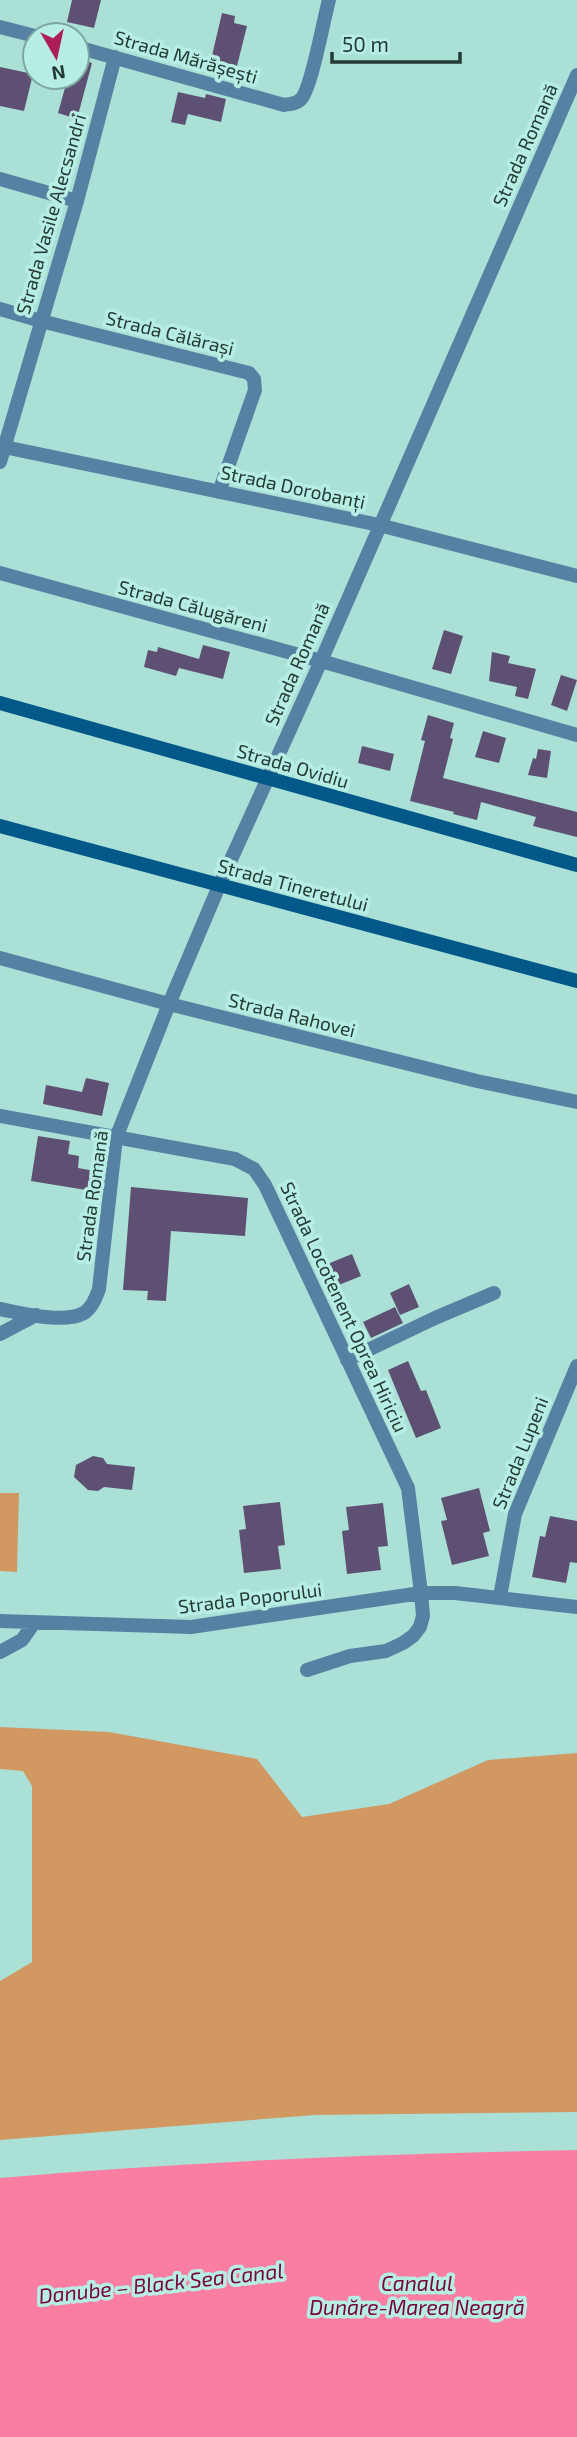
<svg xmlns="http://www.w3.org/2000/svg" width="577" height="2437" font-family="'Exo 2',sans-serif">
<style>
.green{fill:#d29862}
.water{fill:#fa7da2}
.building{fill:#5e5072}
.lines{fill:none;stroke-linecap:round;stroke-linejoin:round}
.street{stroke:#5681a3;stroke-width:14}
.secondary{stroke:#015889;stroke-width:14}
.labels{text-anchor:middle;stroke-width:7;stroke-linejoin:round;paint-order:stroke}
.street-label{font-size:19px;fill:#253b37;stroke:#b7eee4}
.water-label{font-size:21px;font-style:italic;fill:#790239;stroke:#b7eee4}
</style>
<rect width="100%" height="100%" fill="#abe0d7"/>
<path class="green" d="M0,1493H19L17,1572L0,1571Z
M0,1727L109,1732L257,1759L302,1817L389,1804L488,1760L577,1753V2112L315,2115L0,2140V1981L32,1962V1786L23,1771L0,1769Z"/>
<path class="water" d="M577,2150V2437H0V2178C192,2161 385,2154 577,2150Z"/>
<path class="building" d="M72,0H101L94,28L67,22Z
M222,13L235,16L234,23L247,26L237,66L211,60Z
M77,59L92,63L77,119L58,113L68,77H77Z
M0,67L33,74L24,111L0,106Z
M178,92L205,98L206,94L226,99L221,122L188,114L185,125L171,122Z
M444,630L463,636L451,674L432,669Z
M203,645L230,652L223,679L179,668L176,676L144,667L148,650L157,652L158,647L199,659Z
M492,652L510,656L508,663L536,669L528,699L515,696L517,687L489,681Z
M561,675L577,680L567,711L551,705Z
M428,715L454,723L450,738L453,739L443,778L577,812V837L533,826L536,817L481,802L477,820L453,814L454,812L410,801L425,741L421,740Z
M483,731L506,738L499,763L475,757Z
M362,746L394,754L390,771L358,763Z
M538,749L551,751L547,778L528,775L533,758L536,759Z
M86,1078L109,1083L102,1116L43,1104L46,1085L82,1092Z
M38,1136L70,1141L68,1154L79,1156L78,1168L95,1171L92,1191L31,1181Z
M131,1187L248,1198L245,1236L171,1231L166,1301L147,1300L148,1291L123,1290Z
M352,1254L361,1276L334,1287L325,1265Z
M409,1284L419,1307L400,1315L390,1293Z
M395,1307L403,1323L371,1338L363,1322Z
M408,1361L421,1391L426,1390L441,1428L416,1438L388,1370Z
M93,1456L103,1458L107,1464L135,1467L132,1490L104,1487L98,1491L88,1490L74,1477L76,1465Z
M479,1488L490,1531L483,1533L489,1556L452,1565L441,1521L447,1520L441,1498Z
M280,1502L285,1545L278,1546L281,1569L244,1573L239,1530L246,1529L243,1506Z
M383,1503L388,1546L378,1547L381,1570L347,1574L342,1531L349,1530L346,1507Z
M550,1516L577,1521V1563L570,1562L566,1583L532,1577L540,1536L545,1537Z"/>
<g class="lines">
<path class="street" d="M0,27L35,36
M77,47L284,105C289,104 296,104 300,100C311,92 324,17 329,0
M0,179L77,201
M0,309L41,321L249,373L254,379L255,390L219,492
M0,446L379,525L577,576
M0,462L77,201L115,57
M0,573L321,661L577,735
M0,958L169,1004L477,1081L577,1102
M0,1116L235,1159L254,1169L265,1185L408,1488L421,1593L423,1616L420,1627L413,1636L403,1643L386,1651L350,1656L307,1670
M0,1309C21,1313 64,1324 84,1313C92,1308 96,1298 99,1289L116,1138L169,1004L219,886L321,661L577,75
M0,1334L36,1315
M347,1360L435,1318L494,1293
M500,1597L515,1514L577,1366
M0,1621L191,1627L421,1593H455L577,1607
M0,1652L22,1640L34,1623"/>
<path class="secondary" d="M0,703L577,865
M0,826L577,981"/>
</g>
<g class="labels">
<g class="street-label">
<text transform="translate(186 57) rotate(16)" y="7">Strada Mărășești</text>
<text transform="translate(525 145) rotate(-66)" y="7">Strada Romană</text>
<text transform="translate(51 214) rotate(-74)" y="7">Strada Vasile Alecsandri</text>
<text transform="translate(170 333) rotate(14)" y="7">Strada Călărași</text>
<text transform="translate(293 487) rotate(12)" y="7">Strada Dorobanți</text>
<text transform="translate(193 606) rotate(15)" y="7">Strada Călugăreni</text>
<text transform="translate(297 664) rotate(-66)" y="7">Strada Romană</text>
<text transform="translate(293 766) rotate(16)" y="7">Strada Ovidiu</text>
<text transform="translate(293 885) rotate(15)" y="7">Strada Tineretului</text>
<text transform="translate(292 1015) rotate(14)" y="7">Strada Rahovei</text>
<text transform="translate(92 1196) rotate(-82)" y="7">Strada Romană</text>
<text transform="translate(344 1307) rotate(65)" y="7">Strada Locotenent Oprea Hiriciu</text>
<text transform="translate(520 1453) rotate(-68)" y="7">Strada Lupeni</text>
<text transform="translate(250 1598) rotate(-7)" y="7">Strada Poporului</text>
</g>
<g class="water-label">
<text transform="translate(161 2284) rotate(-6)" y="7">Danube – Black Sea Canal</text>
<text x="417" y="2291">Canalul<tspan x="417" dy="24">Dunăre-Marea Neagră</tspan></text>
</g>
</g>
<g transform="translate(56 56) rotate(171)"><circle r="33" fill="#b7eee4" stroke="#7da69f" stroke-width="2"/>
<path d="M0-5L12 26L0 18L-12 26Z" fill="#ad1e58"/>
<text y="-10" font-size="19" font-weight="bold" text-anchor="middle" fill="#253b37">N</text>
</g>
<path d="M332 52v10h128v-10" fill="none" stroke="#253b37" stroke-width="3.5"/>
<text x="342" y="52" font-size="21" fill="#253b37" stroke="#b7eee4" stroke-width="5" paint-order="stroke">50 m</text>
</svg>
